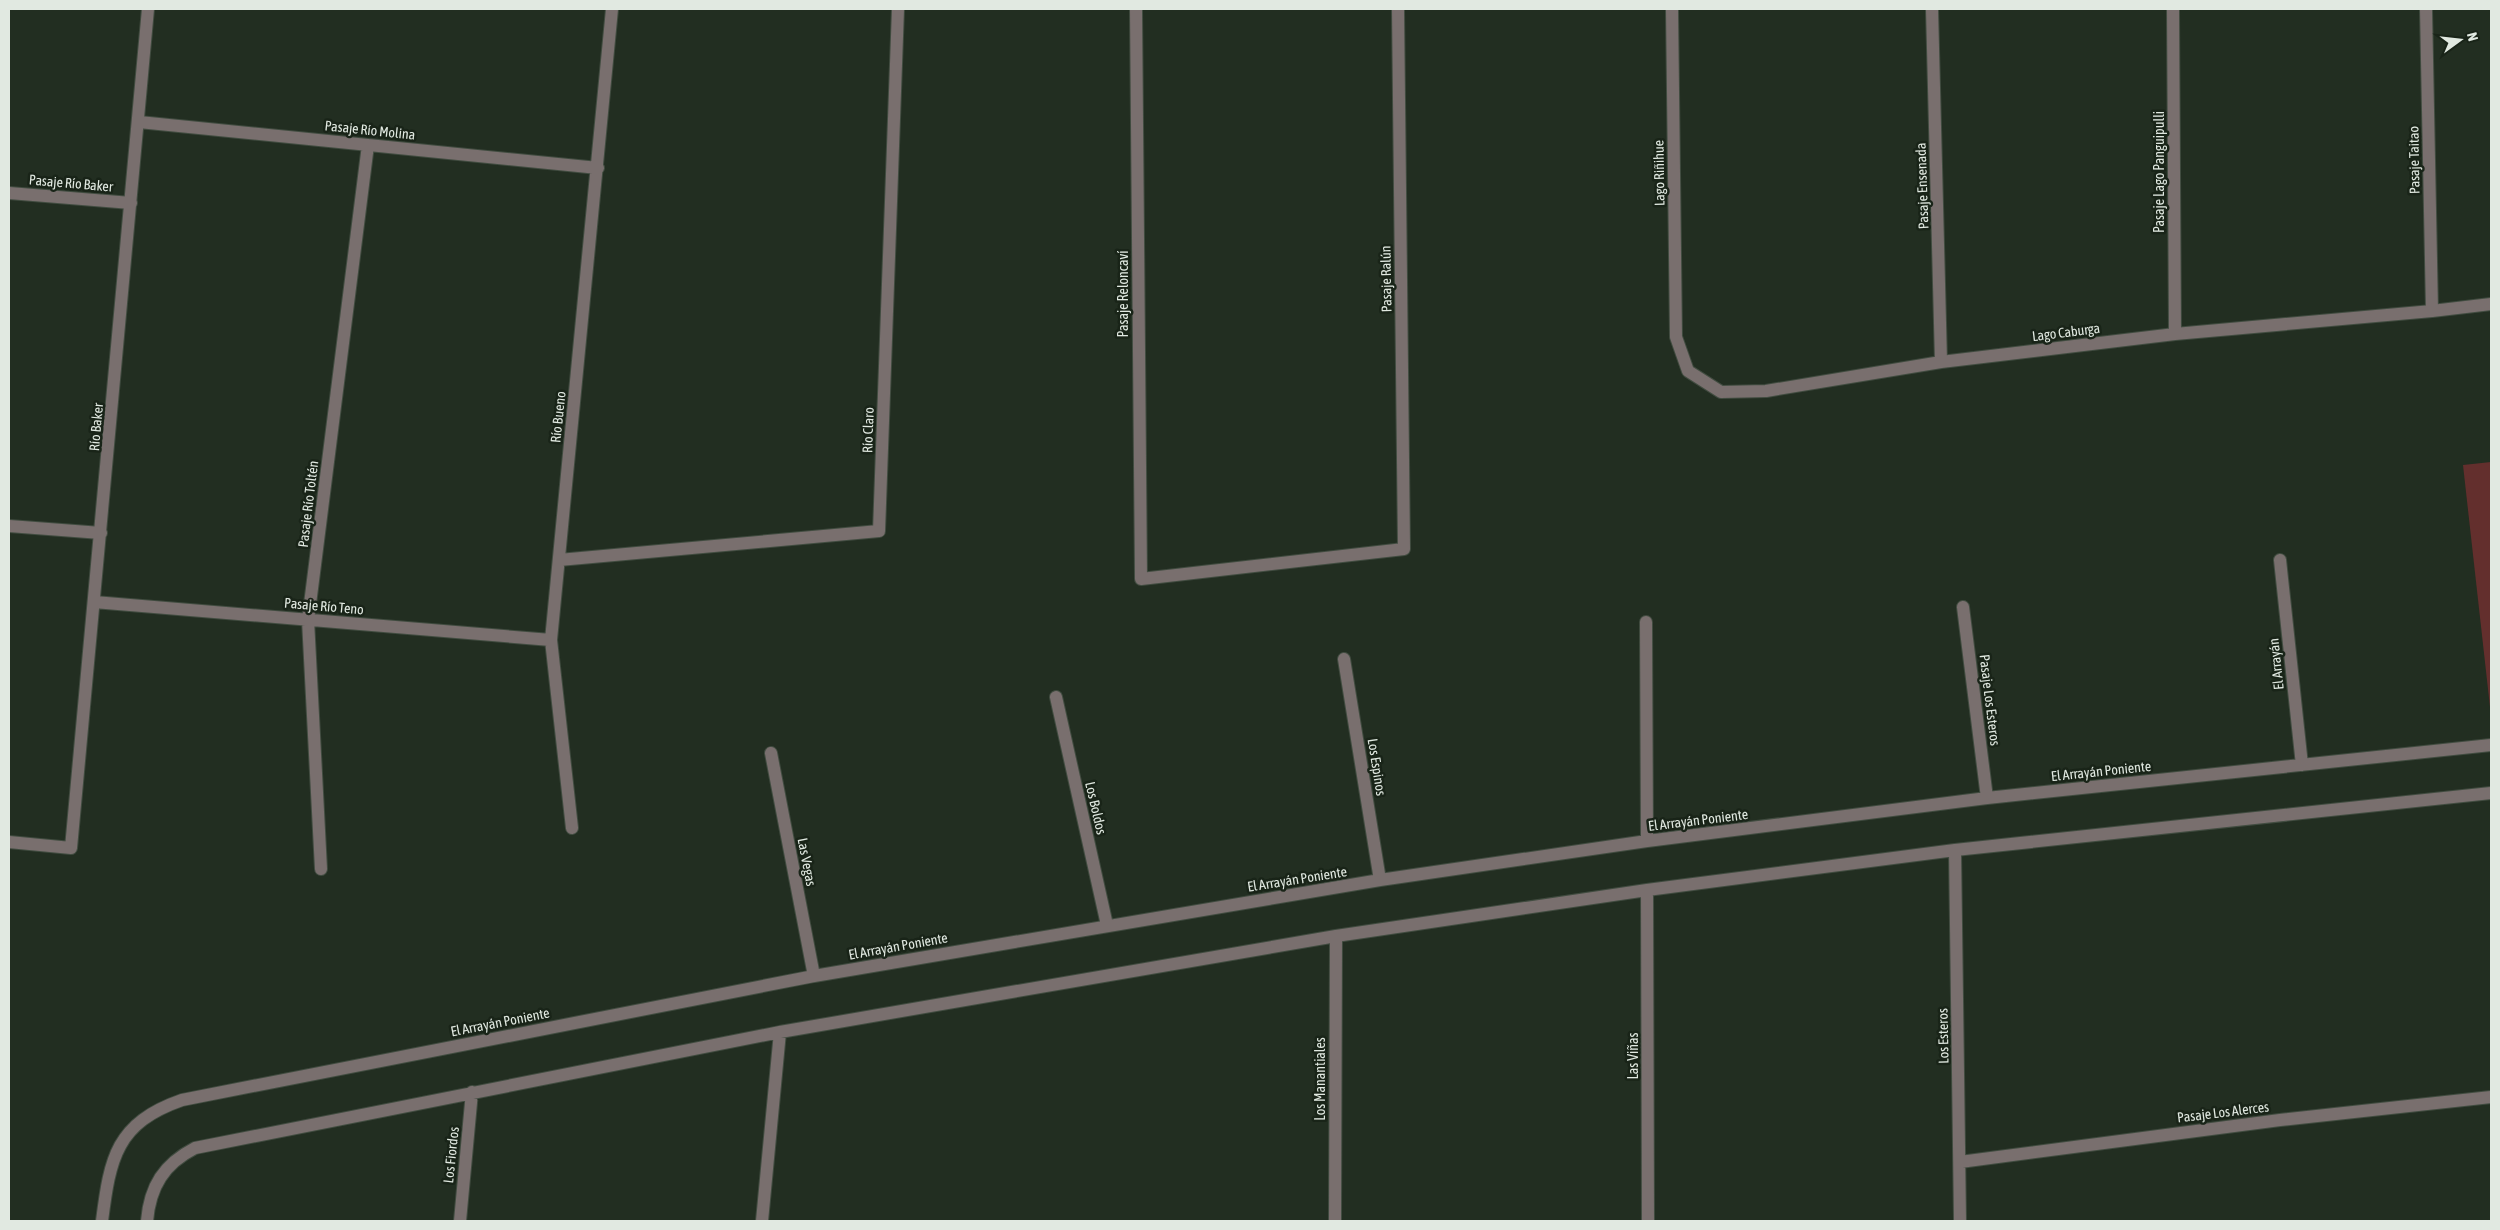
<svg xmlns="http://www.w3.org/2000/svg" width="2500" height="1230" font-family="'Asap Condensed',sans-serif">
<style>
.green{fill:#632f2d}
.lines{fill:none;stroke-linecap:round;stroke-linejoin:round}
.minor-casing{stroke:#414c40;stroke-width:14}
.minor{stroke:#796f6e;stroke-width:12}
.labels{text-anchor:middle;stroke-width:5;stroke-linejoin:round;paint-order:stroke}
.street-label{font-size:14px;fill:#e1e9e1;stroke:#192418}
</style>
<rect width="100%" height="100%" fill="#222e21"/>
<path class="green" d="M2491,462V706L2490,707L2463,465Z"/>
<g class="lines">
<defs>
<path id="minor" d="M1136,9L1141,579L1404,549L1398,9
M1672,9L1676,337L1688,371L1721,392L1766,391L1941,362L2175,334L2432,311L2491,304
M1932,9L1941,362
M2173,9L2175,334
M2426,9L2432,311
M139,122L598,168
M9,193L131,203
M9,526L101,533
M559,560L879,531L898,9
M2280,560L2302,765
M94,602L551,640
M1963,607L1987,798
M1646,622L1647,841
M1344,659L1380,880
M1056,697L1107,925
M771,753L814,976
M572,828L551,640L612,9
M9,842L71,848L148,9
M1955,850L1960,1221
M321,869L308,620L368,145
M1647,890L1648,1221
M1960,1162L2280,1120L2491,1097
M102,1221C110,1158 116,1123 182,1100L814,976L1380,880L1647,841L1987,798L2491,745
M147,1221C150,1186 164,1164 195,1148L780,1032L1336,936L1647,890L1955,850L2491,793
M460,1221L472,1092
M762,1221L780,1032
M1335,1221L1336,936"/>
</defs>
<use href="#minor" class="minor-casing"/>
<use href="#minor" class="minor"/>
</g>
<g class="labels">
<g class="street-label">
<text transform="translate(370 130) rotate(6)" y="5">Pasaje Río Molina</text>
<text transform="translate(2414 160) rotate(-91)" y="5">Pasaje Taitao</text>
<text transform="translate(2159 172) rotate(-90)" y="5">Pasaje Lago Panguipulli</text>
<text transform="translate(1659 173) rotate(-91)" y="5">Lago Riñihue</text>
<text transform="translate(71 183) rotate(5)" y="5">Pasaje Río Baker</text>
<text transform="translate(1922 186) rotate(-92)" y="5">Pasaje Ensenada</text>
<text transform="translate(1386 279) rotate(-91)" y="5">Pasaje Ralún</text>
<text transform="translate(1123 294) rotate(-90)" y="5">Pasaje Reloncaví</text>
<text transform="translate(2066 332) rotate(-7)" y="5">Lago Caburga</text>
<text transform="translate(558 417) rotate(-84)" y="5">Río Bueno</text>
<text transform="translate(96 427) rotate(-85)" y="5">Río Baker</text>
<text transform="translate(868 430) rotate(-88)" y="5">Río Claro</text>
<text transform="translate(308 504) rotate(-83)" y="5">Pasaje Río Toltén</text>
<text transform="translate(324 606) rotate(5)" y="5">Pasaje Río Teno</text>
<text transform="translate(2276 664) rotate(-96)" y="5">El Arrayán</text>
<text transform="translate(1990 700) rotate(83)" y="5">Pasaje Los Esteros</text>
<text transform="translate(1377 767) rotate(81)" y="5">Los Espinos</text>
<text transform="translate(2101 771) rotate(-6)" y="5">El Arrayán Poniente</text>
<text transform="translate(1096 808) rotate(77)" y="5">Los Boldos</text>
<text transform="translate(1698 820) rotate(-7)" y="5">El Arrayán Poniente</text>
<text transform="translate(807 862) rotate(79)" y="5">Las Vegas</text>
<text transform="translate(1297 879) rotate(-9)" y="5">El Arrayán Poniente</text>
<text transform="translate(898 946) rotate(-10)" y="5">El Arrayán Poniente</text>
<text transform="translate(500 1022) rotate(-11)" y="5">El Arrayán Poniente</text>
<text transform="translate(1943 1036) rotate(-91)" y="5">Los Esteros</text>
<text transform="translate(1633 1056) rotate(-90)" y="5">Las Viñas</text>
<text transform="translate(1320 1079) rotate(-90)" y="5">Los Manantiales</text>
<text transform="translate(2223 1112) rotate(-7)" y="5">Pasaje Los Alerces</text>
<text transform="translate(451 1155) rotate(-84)" y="5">Los Fiordos</text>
</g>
</g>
<rect width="2500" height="1230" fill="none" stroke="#e1e9e1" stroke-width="20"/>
<g transform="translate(2460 40) rotate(75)" stroke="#192418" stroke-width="4" paint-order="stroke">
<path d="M0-4L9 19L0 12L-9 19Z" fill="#e1e9e1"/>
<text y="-8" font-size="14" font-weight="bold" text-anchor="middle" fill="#e1e9e1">N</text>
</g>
</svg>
